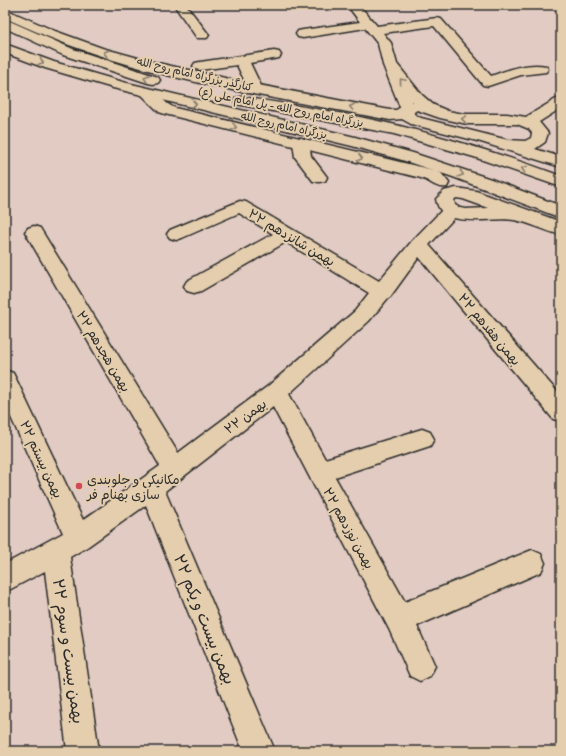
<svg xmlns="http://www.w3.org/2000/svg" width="566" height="756" font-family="'Patrick Hand','Playpen Sans Arabic',sans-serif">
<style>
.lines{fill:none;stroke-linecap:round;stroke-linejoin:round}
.minor-casing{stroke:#2b2b2b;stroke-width:3}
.secondary-casing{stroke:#2b2b2b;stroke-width:3}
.trunk-casing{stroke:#2b2b2b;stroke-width:3}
.minor{fill:#e5ceae;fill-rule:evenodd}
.secondary{fill:#e5ceae;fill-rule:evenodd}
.trunk{fill:#e5ceae;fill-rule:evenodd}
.oneway{stroke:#887c6c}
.poi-dot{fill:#d1495b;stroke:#e5ceae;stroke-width:1.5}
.labels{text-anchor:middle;stroke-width:4;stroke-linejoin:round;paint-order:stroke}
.far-street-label{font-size:11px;fill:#2b2b2b;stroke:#e5ceae}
.street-label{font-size:13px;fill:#2b2b2b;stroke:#e5ceae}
.poi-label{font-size:13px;fill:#2b2b2b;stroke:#e5ceae;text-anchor:start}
.near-street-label{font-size:16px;fill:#2b2b2b;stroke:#e5ceae}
</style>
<rect width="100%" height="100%" fill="#e1cbc3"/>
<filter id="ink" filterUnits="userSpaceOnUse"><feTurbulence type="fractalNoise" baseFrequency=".025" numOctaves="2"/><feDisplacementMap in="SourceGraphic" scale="8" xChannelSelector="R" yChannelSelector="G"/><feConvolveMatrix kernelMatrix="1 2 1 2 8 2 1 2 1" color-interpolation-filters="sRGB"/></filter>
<g filter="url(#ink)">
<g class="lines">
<defs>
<path id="minor" d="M174,5H186L209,35L207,38H197Z
M347,5H359L377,26L437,18L441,19L491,76C508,70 528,62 546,66L548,69L546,72L521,75L488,86L483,85L434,26L383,33L391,43L397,64L422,95L437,108L435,111C425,114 418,107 411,100L414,109L412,112L407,113L402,112L383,65L378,44L365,28L303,38L298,37L296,34L298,31L303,30L360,22Z
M274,51L279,52L281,55L279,58L250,63L262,88L260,91L255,92L250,91L248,88L237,65L200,70L195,69L193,66L195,63L200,62Z
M301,138L307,140L309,143L311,156L327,177L325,181L319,182L313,181L295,157L293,143L295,140Z
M240,201L246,202L379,281L412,241L445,207L451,205L457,207L460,211L457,215L429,245L561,396V421L553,419L419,257L390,297L388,298L369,321L289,394L325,459L422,429L430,432L434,439L430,446L335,477L405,602L532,550L541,554L545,563L541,572L417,626L435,666L430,676L420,681L410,676L389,629L273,407L165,491L275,751H243L146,505L87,547L70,557L99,751H67L45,571L5,592V564L63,533L5,404V370L13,373L16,379L83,520L160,466L25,232L28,228L34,226L40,228L178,453L268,386L355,311L369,293L286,242L201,291L194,293L187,291L184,286L187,281L273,234L239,213L182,238L176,240L170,238L167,234L170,230Z"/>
<path id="secondary" d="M5,9L55,31L102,48L149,61L243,82L390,110H396L408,103L418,101L434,105L448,111L464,114H507L526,117L556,99L561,98V108L539,122L548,133L545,142L535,149L561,157V167L481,142L411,124L402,119L390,120C291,100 188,86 92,53C62,43 34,31 5,18ZM417,110L440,118L467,124H517L529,129L532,133L531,138L525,141L508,140L421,118L414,114V112Z
M147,89C158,91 164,104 175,108L433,170L441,173L449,183L447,187C436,189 431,181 421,178L165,114L159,112L140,93L142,90Z
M456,188L476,191L561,222V235C545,231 531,223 514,220C491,216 441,231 436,199L444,191ZM456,198L463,199L488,208L466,209L460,208L455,205L454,200Z"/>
<path id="trunk" d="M5,19L73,49L158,77L160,80L158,83L153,84L148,83L63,55L5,28Z
M5,44L54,62L123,82L355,137L413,153L491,179L561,206V218L453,177L402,160L352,146L113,88L45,68L5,53Z
M241,97C293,105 345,113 396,125C452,139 507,156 561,176V187L474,157L394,134L236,104L234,101L236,98Z"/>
</defs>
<use href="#minor" class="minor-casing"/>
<use href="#secondary" class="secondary-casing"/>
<use href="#trunk" class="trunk-casing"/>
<use href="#minor" class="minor"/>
<use href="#secondary" class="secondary"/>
<use href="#trunk" class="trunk"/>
</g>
<defs><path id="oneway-chevron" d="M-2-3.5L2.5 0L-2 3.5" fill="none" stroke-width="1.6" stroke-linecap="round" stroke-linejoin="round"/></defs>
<g class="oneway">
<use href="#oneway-chevron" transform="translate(106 53) rotate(-163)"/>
<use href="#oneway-chevron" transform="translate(41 62) rotate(20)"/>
<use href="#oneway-chevron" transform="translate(146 78) rotate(-164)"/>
<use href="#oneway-chevron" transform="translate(402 81) rotate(-130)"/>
<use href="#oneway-chevron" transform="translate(194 104) rotate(13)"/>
<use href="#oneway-chevron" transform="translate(352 107) rotate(-169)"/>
<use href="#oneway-chevron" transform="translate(464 119) rotate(-171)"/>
<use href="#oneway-chevron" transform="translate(234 127) rotate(14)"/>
<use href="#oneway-chevron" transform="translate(360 158) rotate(14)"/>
<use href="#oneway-chevron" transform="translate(524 169) rotate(-161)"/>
<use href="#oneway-chevron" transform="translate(461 174) rotate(19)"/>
</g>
</g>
<circle class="poi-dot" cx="79" cy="486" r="4"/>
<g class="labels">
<g class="far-street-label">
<text transform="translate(195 74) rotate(13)" y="4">کنارگذر بزرگراه امام روح الله</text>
<text transform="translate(281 107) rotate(11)" y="4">بزرگراه امام روح الله - پل امام علی (ع)</text>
<text transform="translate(284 125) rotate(13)" y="4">بزرگراه امام روح الله</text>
</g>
<g class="street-label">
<text transform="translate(292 237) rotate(31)" y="5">۲۲ بهمن شانزدهم</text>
<text transform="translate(490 329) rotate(50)" y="5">۲۲ بهمن هفدهم</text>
<text transform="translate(104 351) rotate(59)" y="5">۲۲ بهمن هجدهم</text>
<text transform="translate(245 416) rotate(-37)" y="5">۲۲ بهمن</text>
<text transform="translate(42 459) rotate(65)" y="5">۲۲ بهمن بیستم</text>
<text transform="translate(349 528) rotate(61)" y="5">۲۲ بهمن نوزدهم</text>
</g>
<g class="poi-label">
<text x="87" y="484">مکانیکی و جلوبندی<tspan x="87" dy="15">سازی بهنام فر</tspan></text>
</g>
<g class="near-street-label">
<text transform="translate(205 619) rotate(68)" y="6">۲۲ بهمن بیست و یکم</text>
<text transform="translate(69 651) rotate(82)" y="6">۲۲ بهمن بیست و سوم</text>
</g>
</g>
<rect width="566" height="756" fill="none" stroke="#e5ceae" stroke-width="20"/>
<rect x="10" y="10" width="546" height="736" fill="none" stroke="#2b2b2b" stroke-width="1.5" filter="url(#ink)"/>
</svg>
